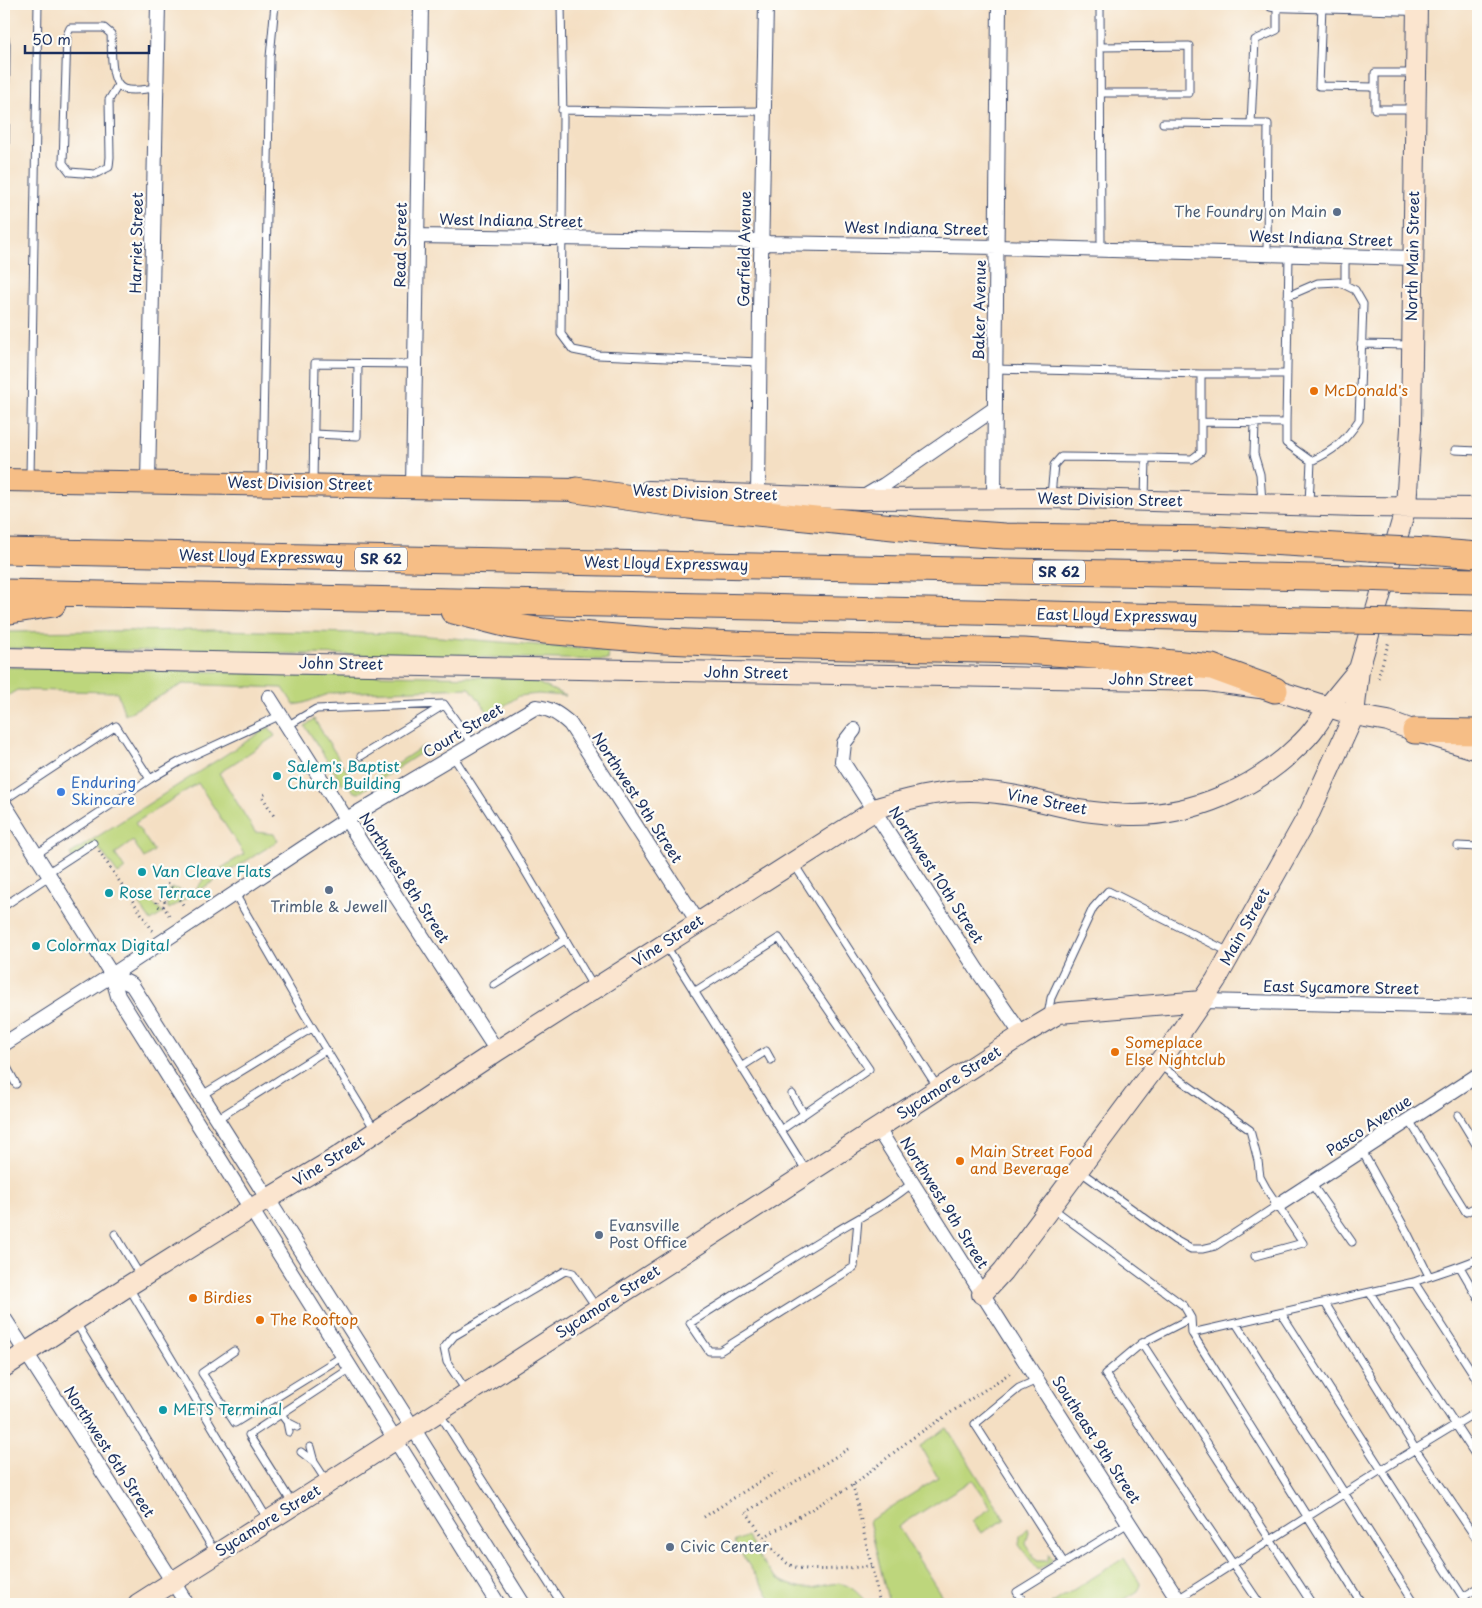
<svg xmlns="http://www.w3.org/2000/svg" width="1482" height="1608" font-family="'Playpen Sans',sans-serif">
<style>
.green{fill:#bdd67c;stroke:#6c826d}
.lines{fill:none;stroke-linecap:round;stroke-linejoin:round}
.lane-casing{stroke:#3c496d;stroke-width:9}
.street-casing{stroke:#3c496d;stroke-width:16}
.secondary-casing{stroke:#3c496d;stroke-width:22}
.primary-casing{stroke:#3c496d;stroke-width:24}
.highway-casing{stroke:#3c496d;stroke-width:27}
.path{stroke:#3c496d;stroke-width:3;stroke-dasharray:1 4;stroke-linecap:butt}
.lane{stroke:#fff;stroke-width:7}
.street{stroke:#fff;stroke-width:14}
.secondary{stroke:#fbe5cf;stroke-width:20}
.primary{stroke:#f6be86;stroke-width:22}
.highway{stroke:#f6be86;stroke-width:25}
.highway-bridge-casing{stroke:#3c496d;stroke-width:27;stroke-linecap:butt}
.highway-bridge{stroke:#f6be86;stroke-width:25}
.service-dot{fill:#5c6f8a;stroke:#fdfcf7;stroke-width:2}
.food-dot{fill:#e8710a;stroke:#fdfcf7;stroke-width:2}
.culture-dot{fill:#0f9aa8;stroke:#fdfcf7;stroke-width:2}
.shop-dot{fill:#3f7fe0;stroke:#fdfcf7;stroke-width:2}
.labels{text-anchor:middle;stroke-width:4.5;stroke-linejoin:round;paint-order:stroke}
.shield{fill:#fdfcf7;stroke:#5f6c8c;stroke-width:1}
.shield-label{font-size:14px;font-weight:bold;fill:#1b2f5e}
.service-label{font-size:15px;fill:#4e5e75;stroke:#fdfcf7;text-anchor:start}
.street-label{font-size:15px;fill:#1b2f5e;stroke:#fdfcf7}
.food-label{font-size:15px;fill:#c56008;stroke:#fdfcf7;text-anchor:start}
.culture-label{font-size:15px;fill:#0d838f;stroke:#fdfcf7;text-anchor:start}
.shop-label{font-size:15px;fill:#366cbe;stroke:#fdfcf7;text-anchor:start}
</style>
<rect width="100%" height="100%" fill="#fdfcf7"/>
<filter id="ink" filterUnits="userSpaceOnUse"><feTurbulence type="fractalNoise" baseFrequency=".02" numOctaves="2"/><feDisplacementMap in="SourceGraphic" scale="10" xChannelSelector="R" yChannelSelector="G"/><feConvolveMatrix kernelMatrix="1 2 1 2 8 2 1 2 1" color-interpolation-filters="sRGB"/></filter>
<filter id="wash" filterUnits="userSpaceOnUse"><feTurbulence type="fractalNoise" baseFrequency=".0096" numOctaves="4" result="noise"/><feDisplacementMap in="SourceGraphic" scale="20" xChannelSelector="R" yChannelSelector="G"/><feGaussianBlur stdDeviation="1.12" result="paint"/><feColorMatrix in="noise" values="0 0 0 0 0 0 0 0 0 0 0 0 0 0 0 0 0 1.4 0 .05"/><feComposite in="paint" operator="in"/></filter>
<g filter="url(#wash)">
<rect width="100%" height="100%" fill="#f4dfc3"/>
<path class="green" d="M214,630L404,634L609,651L608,660L4,648V632Z
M4,667L527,678L566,696L538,694L519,696L490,715L470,688L331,693L304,703L294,705L283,688L183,684L125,715L117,692L17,690L4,698Z
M314,719L358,789L425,745L427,749L359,793L354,792L347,783L343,785L305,726Z
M269,727L275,736L219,773L255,832L274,834L278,841L198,891L197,888L204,879L244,854L198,783L135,823L154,851L144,858L133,841L115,854L125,869L118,874L99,848L75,863L70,854Z
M172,888C178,889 186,890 187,898L169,909L167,905V901L162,894Z
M145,899L148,903L151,901C155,906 160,908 163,913L151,921L139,904Z
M947,1428L1005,1520L981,1533L972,1521L991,1508L972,1480L898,1527L947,1604H889L869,1521L938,1478L920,1446Z
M1028,1528L1029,1532L1026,1544L1037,1561H1047L1049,1554L1052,1559L1050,1563L1038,1570L1019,1545L1020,1536Z
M747,1536C755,1549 763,1567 776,1577C785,1584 799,1589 811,1588C821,1587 831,1582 842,1584C853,1586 861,1597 868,1604H774L734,1542Z
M1124,1558L1141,1585L1138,1591L1117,1604H1051Z"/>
</g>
<g filter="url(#ink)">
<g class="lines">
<defs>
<path id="lane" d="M561,4L563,119L561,334L573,350L598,355L759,362
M1100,4L1101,249
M1322,5L1319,86L1374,87
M4,34L6,44L4,252
M1100,47L1189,46V93H1101
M118,85L109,100L110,157L109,167L95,174L70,172L63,163L67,35L70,28H104L111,34C112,47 109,84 124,89C133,92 146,89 156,88
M1415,109H1375V73H1415
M562,110L668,112L764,111
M1163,123L1268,124L1267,253
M1251,124L1255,40L1277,30V4
M1345,256V285
M1288,296L1318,283L1339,282L1355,290L1363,304L1359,420C1345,441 1334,451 1311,461L1286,443V423L1289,255
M1361,344L1409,345
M995,369L1201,374H1287
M1201,422L1286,423
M1255,423L1254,454L1260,474L1262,502
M314,434L357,436L358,364
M1455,450L1478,451
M1146,458L1192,459L1201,452V374
M30,477L38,4
M262,481L270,57L275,4
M313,483L315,363L415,364
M1051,495L1054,465L1061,457L1146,458L1145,500
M1309,503L1311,461
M287,726L316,709L444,704L473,745
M361,756L444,705
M453,756L507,840L594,988
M150,779L179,762L281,715
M4,800L116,726L150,779L35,855
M1458,846L1478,847
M794,864L938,1088
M47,873L93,843
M235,894L305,1015L375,1130
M4,906L49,876
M666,946L807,1172
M494,985L565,940
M694,992L779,938L869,1069L781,1130
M1048,1015L1051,998L1093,908L1108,891L1231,953
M4,1062L16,1084
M1158,1064L1250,1130L1258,1161L1260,1177L1266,1188L1303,1243L1255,1256
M741,1067L766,1051L771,1060
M792,1094L804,1114
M202,1095L312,1028
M1458,1115L1478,1148
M217,1119L326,1050
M1409,1120L1466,1212L1478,1206
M1362,1151L1407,1232L1429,1276
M1081,1172L1175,1240L1191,1249H1202L1215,1246L1278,1205
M1311,1183L1352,1242
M1051,1207L1184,1306L1191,1318L1192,1333L1414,1282C1435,1274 1457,1268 1478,1259
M858,1219L854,1267L720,1351H709L690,1323C737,1293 784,1263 832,1234C859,1217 888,1204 912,1183
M115,1234L141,1277
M1460,1267L1478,1298
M1414,1282L1478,1381
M128,1286L268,1520
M1370,1293L1478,1459
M1325,1303L1416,1450L1478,1541
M1281,1313L1463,1597
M1191,1318L1142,1343L1105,1374L1260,1604
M75,1321L216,1554
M1236,1323L1415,1604
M1192,1333L1362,1604
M1142,1343L1312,1604
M234,1351L202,1373L235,1423L343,1356
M1037,1380L1019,1388L975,1424L1064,1563
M467,1392L447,1362L444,1348L454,1336L565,1271L573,1273L596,1307
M439,1413L562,1604
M281,1414L287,1422L289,1432
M287,1422L297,1427
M310,1447L314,1462
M301,1452L314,1462L327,1482
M292,1503L249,1435L351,1368
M1178,1599L1381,1470L1478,1411
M1025,1604L1017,1592L1130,1522
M1468,1604L1463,1597L1478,1588"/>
<path id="street" d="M1272,4L1417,8
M417,236L762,241L768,243L997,247L1414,258
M148,482L158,4
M413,486L421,4
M758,496L760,310L766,4
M862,498L884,485L994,409
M994,498L999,4
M269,697L362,844L497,1051
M854,730L844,743L842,761L977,970L1022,1035
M4,804L112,975L118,996L498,1604
M112,975L132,985L413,1428L523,1604
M1202,1001L1478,1007
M4,1044L112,975L347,819L536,707C550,708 559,714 570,724L698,922
M878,1129L1037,1380L1181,1604
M1278,1205L1478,1075
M4,1318L187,1604"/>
<path id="secondary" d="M648,491L860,499L1051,498L1358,507L1478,508
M4,658L1207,681L1275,690L1354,715L1388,721L1415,731L1478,750
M982,1294L1003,1271L1174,1042L1202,1001L1216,980L1310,812L1354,715L1359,669L1406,507L1411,428L1417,4
M4,1367L128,1286L251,1209L336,1158L497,1051L880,807C915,797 950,788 988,792C1021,794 1052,806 1085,811C1101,813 1118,815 1134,815C1193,815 1256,788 1298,746C1305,740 1311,733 1316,726C1321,720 1324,713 1328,707C1338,694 1349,681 1359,669
M138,1604L328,1483L1022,1035L1059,1013L1202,1001"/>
<path id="primary" d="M4,480L576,490"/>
<path id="highway" d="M576,490L689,506L932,531L1005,536L1217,539L1370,548
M4,551L1360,578
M1428,551L1478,555
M1419,580L1478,581
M4,592L756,607L1346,621
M453,611L512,626L544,631L664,641L758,645L1024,651L1124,658L1212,667L1275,690
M4,612L53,604
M1406,622L1478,624
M1415,731L1478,732"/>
</defs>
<use href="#lane" class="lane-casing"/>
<use href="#street" class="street-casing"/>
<use href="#secondary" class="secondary-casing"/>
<use href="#primary" class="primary-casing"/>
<use href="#highway" class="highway-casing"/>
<path class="path" d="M1378,678L1389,641
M265,794L262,796L274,816L273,818
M99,851L153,931
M168,883L184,906
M157 903a4 4 0 1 1 8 0a4 4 0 1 1-8 0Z
M163,906L169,915
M848,1449L746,1512C759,1530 770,1550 787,1563C802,1575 851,1567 871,1566
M853,1485L880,1604
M704,1517L776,1471
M764,1537L853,1485L911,1439L1010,1373"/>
<use href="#lane" class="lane"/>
<use href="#street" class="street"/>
<use href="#secondary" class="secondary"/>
<use href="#primary" class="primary"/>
<use href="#highway" class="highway"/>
<defs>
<path id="highway-bridge" d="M1370,548L1428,551
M1360,578L1419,580
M1346,621L1406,622"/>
</defs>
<use href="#highway-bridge" class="highway-bridge-casing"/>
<use href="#highway-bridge" class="highway-bridge"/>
</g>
</g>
<g class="service-dot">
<circle cx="1337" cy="212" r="5"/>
<circle cx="329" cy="890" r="5"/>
<circle cx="599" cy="1235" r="5"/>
<circle cx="670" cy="1547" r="5"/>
</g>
<g class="food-dot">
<circle cx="1314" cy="391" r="5"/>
<circle cx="1115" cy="1052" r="5"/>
<circle cx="960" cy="1161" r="5"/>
<circle cx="193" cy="1298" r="5"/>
<circle cx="260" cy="1320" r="5"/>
</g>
<g class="culture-dot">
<circle cx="277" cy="776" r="5"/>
<circle cx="142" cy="872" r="5"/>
<circle cx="109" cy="893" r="5"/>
<circle cx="36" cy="946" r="5"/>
<circle cx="163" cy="1410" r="5"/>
</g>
<circle class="shop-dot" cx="61" cy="792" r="5"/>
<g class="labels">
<g class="shield">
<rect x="355" y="547.5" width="52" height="23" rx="4"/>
<rect x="1033" y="560.5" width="52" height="23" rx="4"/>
</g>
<g class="shield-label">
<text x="381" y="564">SR 62</text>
<text x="1059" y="577">SR 62</text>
</g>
<g class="service-label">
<text x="1327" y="217" text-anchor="end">The Foundry on Main</text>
<text x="329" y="912" text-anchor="middle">Trimble &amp; Jewell</text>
<text x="609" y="1231">Evansville<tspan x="609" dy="17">Post Office</tspan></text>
<text x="680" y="1552">Civic Center</text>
</g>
<g class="street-label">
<text transform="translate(511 221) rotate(1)" y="5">West Indiana Street</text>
<text transform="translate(916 229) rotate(1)" y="5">West Indiana Street</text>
<text transform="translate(1321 239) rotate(2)" y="5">West Indiana Street</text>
<text transform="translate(137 243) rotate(-89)" y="5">Harriet Street</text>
<text transform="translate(401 245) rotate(-89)" y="5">Read Street</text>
<text transform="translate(745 249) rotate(-89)" y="5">Garfield Avenue</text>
<text transform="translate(1413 256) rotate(-89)" y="5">North Main Street</text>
<text transform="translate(980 310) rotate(-89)" y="5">Baker Avenue</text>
<text transform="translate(300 484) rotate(1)" y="5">West Division Street</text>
<text transform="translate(705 493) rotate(2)" y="5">West Division Street</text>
<text transform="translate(1110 500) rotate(1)" y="5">West Division Street</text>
<text transform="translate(261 557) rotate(1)" y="5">West Lloyd Expressway</text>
<text transform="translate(666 564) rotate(1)" y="5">West Lloyd Expressway</text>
<text transform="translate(1117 616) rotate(1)" y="5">East Lloyd Expressway</text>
<text transform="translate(341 664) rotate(1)" y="5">John Street</text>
<text transform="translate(746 673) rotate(1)" y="5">John Street</text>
<text transform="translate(1151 680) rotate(1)" y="5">John Street</text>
<text transform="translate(463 731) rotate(-31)" y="5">Court Street</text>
<text transform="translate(637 798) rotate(57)" y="5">Northwest 9th Street</text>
<text transform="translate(1047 802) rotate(11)" y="5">Vine Street</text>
<text transform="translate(936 875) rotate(57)" y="5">Northwest 10th Street</text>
<text transform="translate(404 878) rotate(57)" y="5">Northwest 8th Street</text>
<text transform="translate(1245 927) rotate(-61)" y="5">Main Street</text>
<text transform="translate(668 941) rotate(-33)" y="5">Vine Street</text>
<text transform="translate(1341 988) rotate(1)" y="5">East Sycamore Street</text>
<text transform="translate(949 1083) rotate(-33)" y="5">Sycamore Street</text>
<text transform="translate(1369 1126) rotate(-33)" y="5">Pasco Avenue</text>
<text transform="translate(329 1161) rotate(-32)" y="5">Vine Street</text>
<text transform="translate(944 1203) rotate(58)" y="5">Northwest 9th Street</text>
<text transform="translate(608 1302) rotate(-33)" y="5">Sycamore Street</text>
<text transform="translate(1096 1440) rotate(57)" y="5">Southeast 9th Street</text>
<text transform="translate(109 1452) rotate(57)" y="5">Northwest 6th Street</text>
<text transform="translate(268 1521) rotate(-32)" y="5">Sycamore Street</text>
</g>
<g class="food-label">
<text x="1324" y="396">McDonald's</text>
<text x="1125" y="1048">Someplace<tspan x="1125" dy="17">Else Nightclub</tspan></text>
<text x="970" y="1157">Main Street Food<tspan x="970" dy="17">and Beverage</tspan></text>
<text x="203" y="1303">Birdies</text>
<text x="270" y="1325">The Rooftop</text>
</g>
<g class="culture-label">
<text x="287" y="772">Salem's Baptist<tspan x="287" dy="17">Church Building</tspan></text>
<text x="152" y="877">Van Cleave Flats</text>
<text x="119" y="898">Rose Terrace</text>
<text x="46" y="951">Colormax Digital</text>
<text x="173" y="1415">METS Terminal</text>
</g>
<g class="shop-label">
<text x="71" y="788">Enduring<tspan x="71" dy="17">Skincare</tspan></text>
</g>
</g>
<rect width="1482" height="1608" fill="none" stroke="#fdfcf7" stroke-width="20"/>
<path d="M25 45v8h124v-8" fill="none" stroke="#1b2f5e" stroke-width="2.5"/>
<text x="32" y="45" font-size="15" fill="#1b2f5e" stroke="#fdfcf7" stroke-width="4" paint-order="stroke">50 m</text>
</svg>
